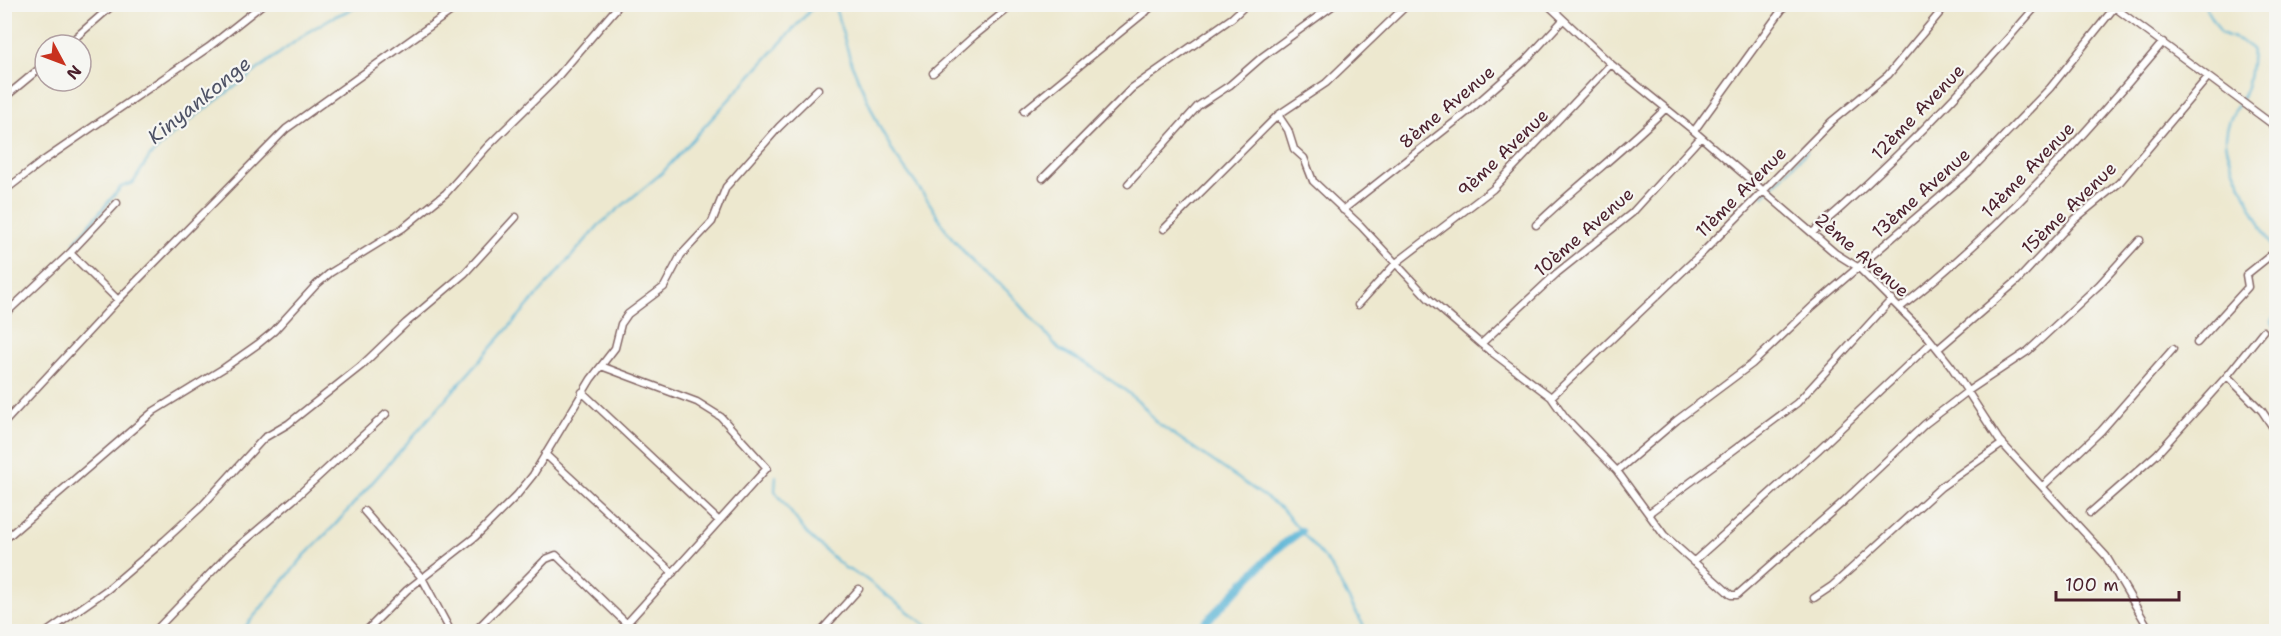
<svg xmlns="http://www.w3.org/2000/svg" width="2281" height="636" font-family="'Shantell Sans',sans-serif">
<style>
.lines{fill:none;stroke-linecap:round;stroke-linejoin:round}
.stream{stroke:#57b3d5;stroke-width:2}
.canal{stroke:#57b3d5;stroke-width:8}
.street-casing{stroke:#836564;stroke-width:9}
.street{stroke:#fff;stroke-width:6}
.labels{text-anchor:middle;stroke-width:4.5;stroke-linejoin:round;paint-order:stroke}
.street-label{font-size:18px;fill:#4a1f2b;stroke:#f6f6f2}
.water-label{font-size:20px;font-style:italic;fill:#4f5366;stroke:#f6f6f2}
</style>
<rect width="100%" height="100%" fill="#f6f6f2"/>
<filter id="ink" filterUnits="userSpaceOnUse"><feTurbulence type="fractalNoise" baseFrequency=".0167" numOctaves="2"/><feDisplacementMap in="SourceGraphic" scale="12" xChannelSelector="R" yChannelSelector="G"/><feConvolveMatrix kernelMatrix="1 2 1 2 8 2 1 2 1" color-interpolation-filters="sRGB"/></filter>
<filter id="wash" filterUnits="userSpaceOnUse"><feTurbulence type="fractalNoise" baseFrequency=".008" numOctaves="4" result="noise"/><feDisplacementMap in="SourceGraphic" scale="24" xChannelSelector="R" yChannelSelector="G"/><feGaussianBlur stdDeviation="1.35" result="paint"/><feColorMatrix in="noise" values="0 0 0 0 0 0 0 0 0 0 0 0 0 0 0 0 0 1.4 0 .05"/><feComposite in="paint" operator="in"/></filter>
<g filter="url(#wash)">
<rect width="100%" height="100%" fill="#ede8cf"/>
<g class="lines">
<path class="stream" d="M834,4L852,65L879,126L895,155L929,202L948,233L976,266L1010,293L1060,350L1093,368L1126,391L1143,406L1156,422L1281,508L1330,565L1367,632
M2153,4L2162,9L2175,4
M2204,4L2221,33L2241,41L2252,49C2251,63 2251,77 2246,90C2239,106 2227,118 2226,137C2224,161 2265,231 2276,256
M1763,196L1807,151
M74,243L121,187L133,183L150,156L181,127L308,32L331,18L364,4
M2276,312L2272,322L2276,329
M776,476L775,491L807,534L845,568L863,577L935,632
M241,632L305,555L334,526L599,225L663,172L816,4"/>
<path class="canal" d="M1196,632L1277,549L1301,531"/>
</g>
</g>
<g filter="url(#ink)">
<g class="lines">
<defs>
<path id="street" d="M1138,4L1146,12
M1408,4L1326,83L1278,115L1288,130L1294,149L1304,158L1313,181L1361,226L1429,299L1481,344L1551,397L1565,417L1617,471L1664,535L1731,595H1737L1843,502L1925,424L1968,391L2028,351L2099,285L2140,240
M1547,4L1611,64L1694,131L1835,253L1859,268L1928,337L1951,366L1999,440L2106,556L2151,632
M2110,4L2276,127
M67,45L114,4
M933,73L974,36L1014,4
M4,98L45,64
M1024,111L1155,4
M1694,131L1786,4
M1043,178L1132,88L1232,18L1247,4
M1128,184L1198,106L1230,85L1262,57L1335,4
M4,191L43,161L209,47L263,4
M1343,210L1466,113L1525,61L1563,20
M1536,225C1578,184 1625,150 1666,108
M1164,229L1278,115
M1812,233C1894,163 1968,86 2038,4
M70,253L118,300
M1358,305L1396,263L1493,189L1611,64
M1901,307C1999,231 2083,137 2163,42
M4,315L70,253L117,203
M2197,343L2248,287L2246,275L2276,251
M1481,344L1557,273L1632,213L1701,137
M1938,349L2017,281L2075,219L2119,183L2208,77
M601,366L697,402L721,417L767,468L619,632
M2227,376L2262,411L2276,432
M582,392L718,520
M1551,397L1704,251L1832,121L1888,75L1947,4
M4,423L118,300L286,129L461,4
M545,454L673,573
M1617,471L1677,420L1752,364L1813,306L1969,172L2050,88L2114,8
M2043,486L2101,431L2173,349
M364,511L422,578L451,632
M1649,513L1797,403L1892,299
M2090,513L2157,454L2227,376L2263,331
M4,540L154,411L224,368L258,344L274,331L316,285L330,273L403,228L446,193L487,147L553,82L620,4
M1693,562L1817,451L1932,342
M1814,598L1832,586L1941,487L2002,444
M47,632L108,589L165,540L201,507L264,438L288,424L361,366L406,323L465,273L516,217
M154,632L228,555L293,500L386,414
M365,632L407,590L475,537L517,495L533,475L591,379L615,348L621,324L628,314L664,287L681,255L712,222L726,187L779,127L818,89
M474,632L546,559L556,555L627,624
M820,632L859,589"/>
</defs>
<use href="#street" class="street-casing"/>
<use href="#street" class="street"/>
</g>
</g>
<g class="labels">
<g class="street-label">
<text transform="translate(1447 107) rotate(-40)" y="6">8ème Avenue</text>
<text transform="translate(1918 112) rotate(-46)" y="6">12ème Avenue</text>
<text transform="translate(1503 153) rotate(-44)" y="6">9ème Avenue</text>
<text transform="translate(2028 170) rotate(-46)" y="6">14ème Avenue</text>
<text transform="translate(1741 192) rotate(-45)" y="6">11ème Avenue</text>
<text transform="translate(1921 193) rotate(-42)" y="6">13ème Avenue</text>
<text transform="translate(2069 208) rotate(-44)" y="6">15ème Avenue</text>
<text transform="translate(1584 232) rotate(-41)" y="6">10ème Avenue</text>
<text transform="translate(1862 255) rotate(41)" y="6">2ème Avenue</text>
</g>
<g class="water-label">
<text transform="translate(199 100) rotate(-39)" y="7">Kinyankonge</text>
</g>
</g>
<rect width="2281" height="636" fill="none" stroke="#f6f6f2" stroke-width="24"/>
<g transform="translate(63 63) rotate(131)"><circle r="28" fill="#f6f6f2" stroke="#b1a0a2" stroke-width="1.5"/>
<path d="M0-4.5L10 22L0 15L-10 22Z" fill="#c8321e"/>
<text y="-9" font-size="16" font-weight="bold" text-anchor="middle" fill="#4a1f2b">N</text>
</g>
<path d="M2056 591v9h123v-9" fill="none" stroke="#4a1f2b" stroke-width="3"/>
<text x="2065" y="591" font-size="18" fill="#4a1f2b" stroke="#f6f6f2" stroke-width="4.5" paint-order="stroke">100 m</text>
</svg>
